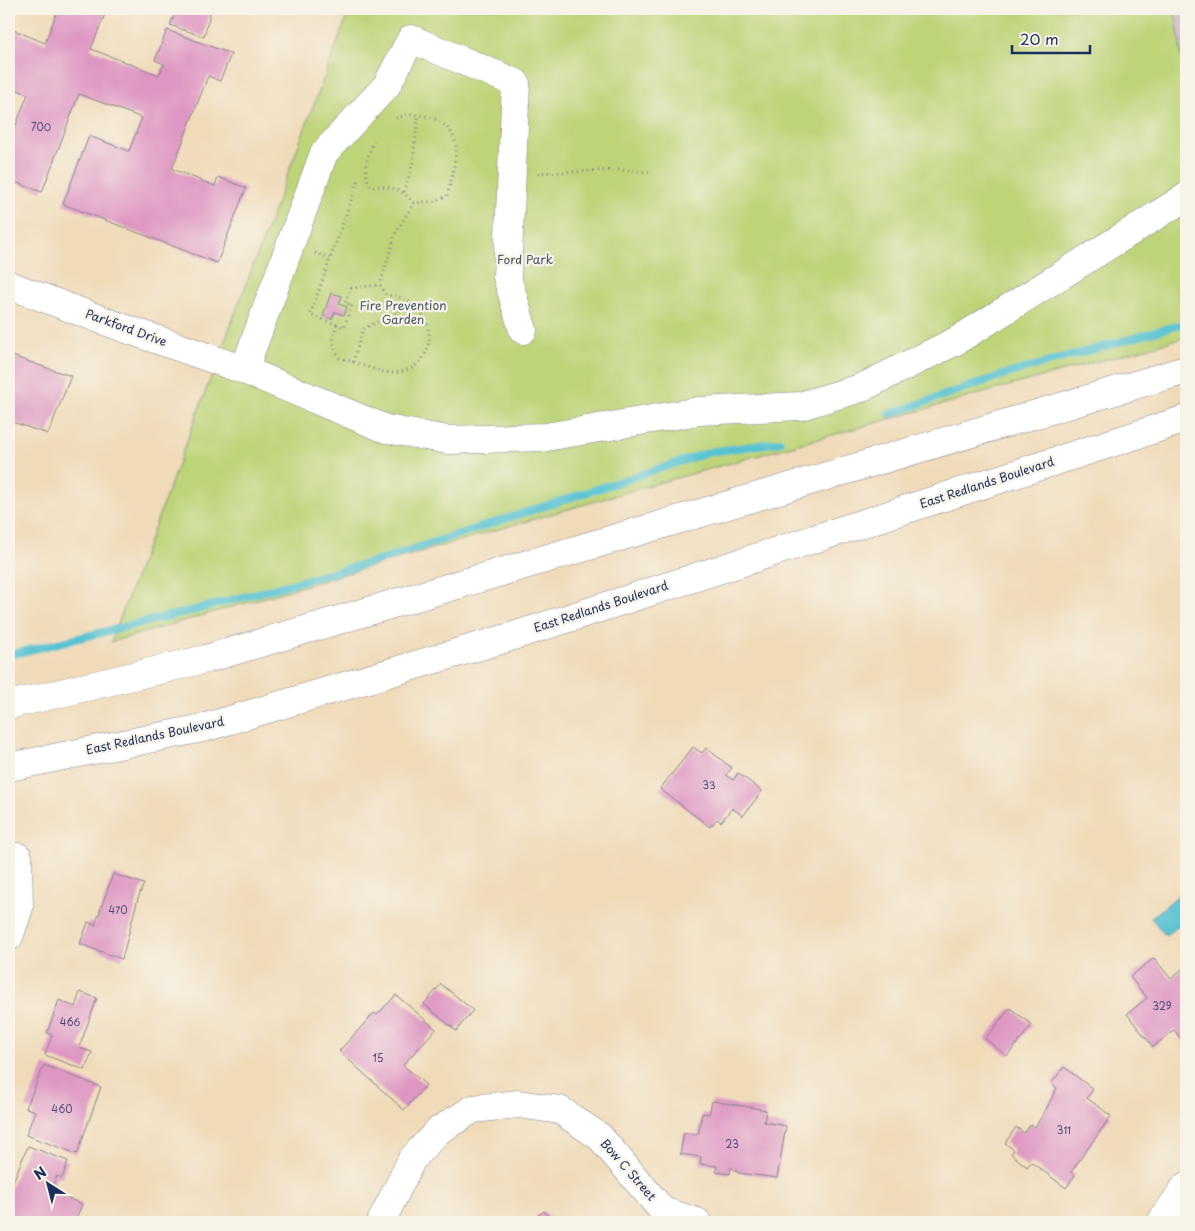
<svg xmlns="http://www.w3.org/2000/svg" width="1195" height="1231" font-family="'Playpen Sans',sans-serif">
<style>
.industrial{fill:#d1bdcc}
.green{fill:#bdd478;stroke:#6c826b}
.water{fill:#57c2d2;stroke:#397898}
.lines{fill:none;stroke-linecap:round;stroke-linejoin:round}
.stream{stroke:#57c2d2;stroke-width:8}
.building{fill:#de96c2}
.minor-casing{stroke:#86858c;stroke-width:29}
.major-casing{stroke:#86858c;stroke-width:29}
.path{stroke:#86858c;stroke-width:3;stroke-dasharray:1 4;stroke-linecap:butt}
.minor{stroke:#fff;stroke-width:28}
.major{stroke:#fff;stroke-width:28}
.labels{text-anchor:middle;stroke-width:4.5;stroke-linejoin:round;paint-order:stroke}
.number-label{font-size:10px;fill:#4c4977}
.park-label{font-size:12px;fill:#445864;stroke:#f7f3e8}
.street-label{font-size:12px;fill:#1b2f5e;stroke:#f7f3e8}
</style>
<rect width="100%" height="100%" fill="#f7f3e8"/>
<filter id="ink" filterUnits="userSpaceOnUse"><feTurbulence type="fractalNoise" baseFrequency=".02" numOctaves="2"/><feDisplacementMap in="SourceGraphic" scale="10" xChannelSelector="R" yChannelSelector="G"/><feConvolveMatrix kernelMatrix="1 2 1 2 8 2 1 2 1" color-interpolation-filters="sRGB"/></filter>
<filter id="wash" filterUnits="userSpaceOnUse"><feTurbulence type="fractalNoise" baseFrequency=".0096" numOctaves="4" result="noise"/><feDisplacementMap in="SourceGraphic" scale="20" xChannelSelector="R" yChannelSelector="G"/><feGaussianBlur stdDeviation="1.12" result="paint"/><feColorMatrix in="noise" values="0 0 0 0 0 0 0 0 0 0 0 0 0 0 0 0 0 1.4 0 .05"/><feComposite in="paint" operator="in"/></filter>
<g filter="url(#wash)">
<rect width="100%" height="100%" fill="#f0dbb9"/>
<path class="industrial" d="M1175,9H1186V84Z"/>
<path class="green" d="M350,9H1175L1186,89V337L644,487L111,642Z"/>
<path class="water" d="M1186,889V920L1166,936L1151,918Z"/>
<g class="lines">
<path class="stream" d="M890,414L1003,375L1186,323
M9,655L202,608L383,559L710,452L780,442"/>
</g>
<g id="blocks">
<path class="building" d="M58,9H107L91,49L159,75L164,64L155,60L167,30L231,54L220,81L208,76L172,169L215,186L218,177L246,188L217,263L63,204L89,136L129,151L142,118L79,94L42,192L9,180V143L28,94L9,87V28L45,43Z
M177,9H211L204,37L170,25Z
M331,293L342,296L339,304L347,307L344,315L335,312L332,319L323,316Z
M9,355L71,376L48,434L9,421Z
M693,747L702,753L706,748L732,768L726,775L733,780L738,773L762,791L743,816L732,808L721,822L717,819L710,827L660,789Z
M113,874L144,884L138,898L122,959L80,944L88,922L95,925Z
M1154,958L1171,979L1186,966V1045L1174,1030L1153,1047L1127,1014L1147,998L1130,977Z
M441,984L473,1010L456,1031L424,1004Z
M80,992L97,998L79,1048L92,1052L85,1070L45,1055L52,1035L47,1033L59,1000L75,1007Z
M396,995L436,1029L403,1065L426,1085L404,1110L339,1051L374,1013L377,1015Z
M1010,1008L1032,1025L1007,1056L985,1039Z
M44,1065L101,1087L77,1154L26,1135L35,1111L26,1108Z
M1064,1067L1093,1089L1087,1098L1111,1116L1071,1172L1075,1175L1066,1188L1031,1162L1027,1167L1011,1154L1014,1150L1005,1143L1016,1127L1024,1133L1031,1124L1035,1127L1044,1113L1057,1088L1051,1084Z
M712,1101L766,1110L764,1122L786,1126L777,1178L739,1173L731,1167L730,1174L716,1172L717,1166L700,1164L701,1157L680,1154L684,1133L698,1135L702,1113L709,1114Z
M28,1146L68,1161L62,1178L57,1176L51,1192L82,1204L75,1222H29L9,1215V1191Z
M544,1211L553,1222H529Z"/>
</g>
</g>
<g filter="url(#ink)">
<use href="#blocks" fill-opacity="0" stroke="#86858c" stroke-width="1"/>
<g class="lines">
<defs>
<path id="minor" d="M9,285L118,326L244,370L386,429L448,440L546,437L699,411L800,406L861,388L956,341L1186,197
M244,370L324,153L387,85L411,39L516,83L507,277L523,330
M9,937L19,908L18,857
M381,1222L412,1159L438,1131L473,1109L518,1104L560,1110L600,1137L663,1211L697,1222
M1161,1222L1186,1186"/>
<path id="major" d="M9,705L206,659L1186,370
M9,767L203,728L507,638L1186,419"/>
</defs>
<use href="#minor" class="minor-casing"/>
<use href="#major" class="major-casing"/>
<path class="path" d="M374,141C367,156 362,172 371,187C390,185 401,189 414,203
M538,173L617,170L653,172
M358,181L310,315L344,327L352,305L345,303L351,288L380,285
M404,192L413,162L418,116
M315,253L330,258
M337,324C333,337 331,346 340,358C351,361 382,373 391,373C445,372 440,297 386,295L380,285L396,232L414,203L434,201L447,196C450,186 457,155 456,146C452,117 415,108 393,120
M353,362L363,329L414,304"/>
<use href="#minor" class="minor"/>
<use href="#major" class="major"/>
</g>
</g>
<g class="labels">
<g class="number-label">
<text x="41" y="131">700</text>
<text x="709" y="789">33</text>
<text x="118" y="914">470</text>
<text x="1162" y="1010">329</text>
<text x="70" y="1026">466</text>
<text x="378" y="1062">15</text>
<text x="62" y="1113">460</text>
<text x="1064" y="1134">311</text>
<text x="732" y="1148">23</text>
</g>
<g class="park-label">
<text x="525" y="264">Ford Park</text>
<text x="403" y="310">Fire Prevention<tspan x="403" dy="14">Garden</tspan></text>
</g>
<g class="street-label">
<text transform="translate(126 328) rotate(20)" y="4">Parkford Drive</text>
<text transform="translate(987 483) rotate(-18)" y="4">East Redlands Boulevard</text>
<text transform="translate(601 607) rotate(-18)" y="4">East Redlands Boulevard</text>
<text transform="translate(155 736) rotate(-12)" y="4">East Redlands Boulevard</text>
<text transform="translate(628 1170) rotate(49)" y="4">Bow C Street</text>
</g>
</g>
<rect width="1195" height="1231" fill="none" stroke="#f7f3e8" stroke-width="30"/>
<g transform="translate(48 1184) rotate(324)" stroke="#f7f3e8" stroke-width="4" paint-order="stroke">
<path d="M0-4L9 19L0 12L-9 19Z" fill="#1b2f5e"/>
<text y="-8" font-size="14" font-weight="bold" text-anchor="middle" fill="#1b2f5e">N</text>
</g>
<path d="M1012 45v8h78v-8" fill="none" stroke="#1b2f5e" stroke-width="2.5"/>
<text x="1020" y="45" font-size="15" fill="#1b2f5e" stroke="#f7f3e8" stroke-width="4" paint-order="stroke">20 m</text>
</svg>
